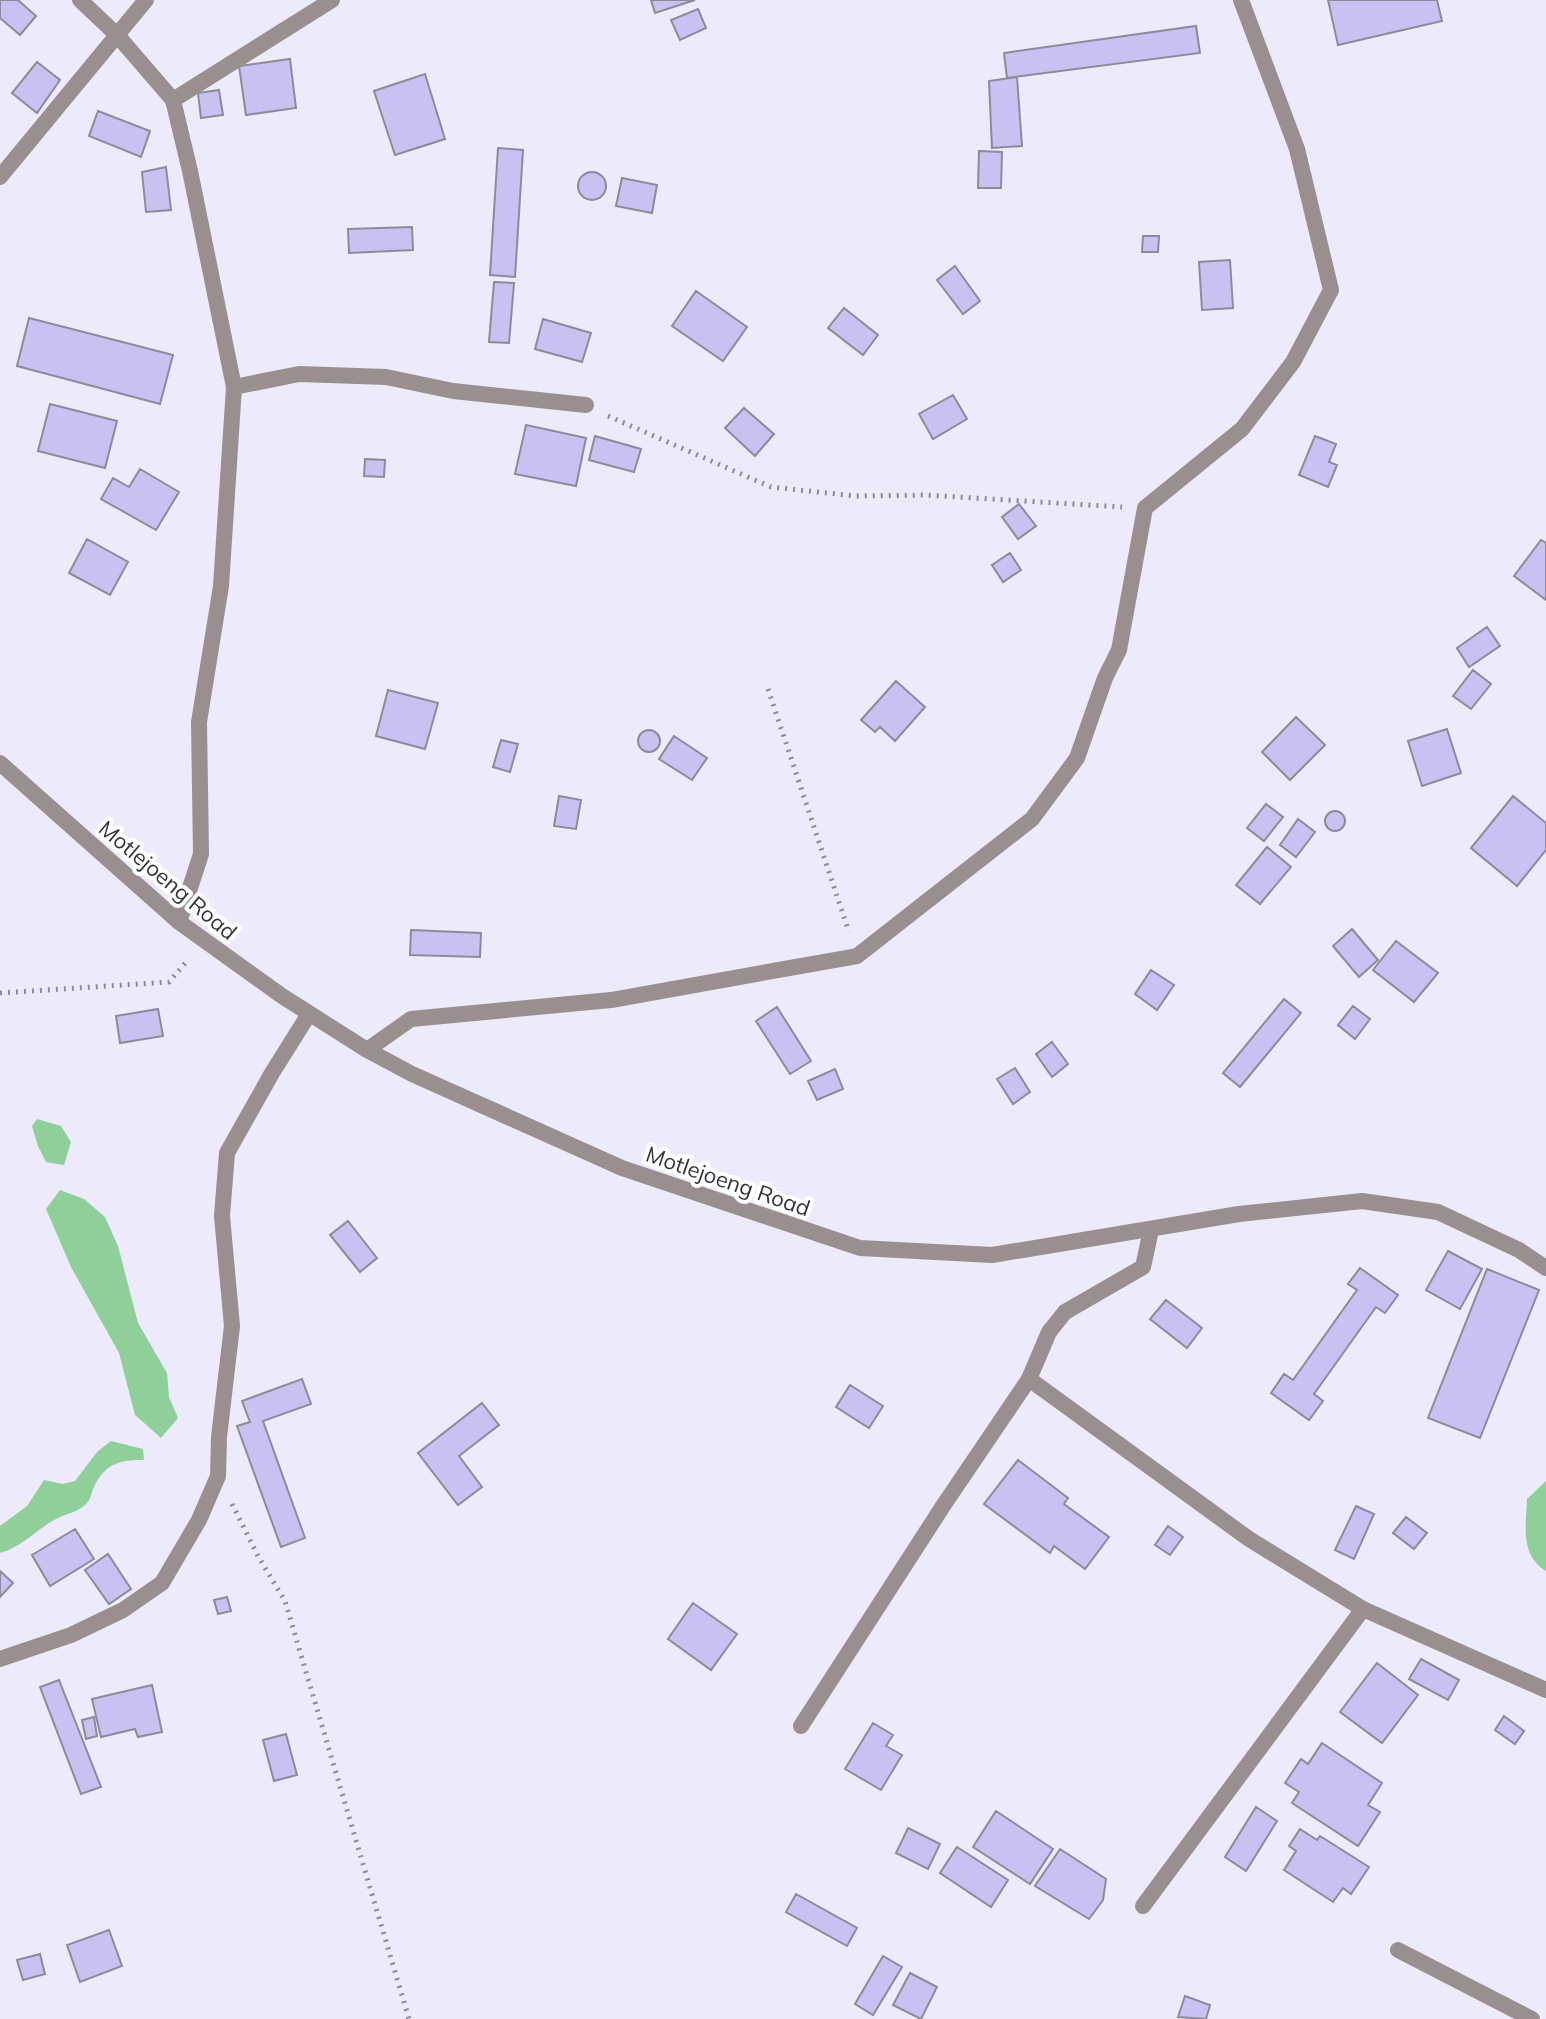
<svg xmlns="http://www.w3.org/2000/svg" width="1546" height="2019" font-family="Mulish,sans-serif">
<style>
.green{fill:#8ecf9a}
.building{fill:#cac1f3;stroke:#8d8a9a;stroke-width:2}
.lines{fill:none;stroke-linecap:round;stroke-linejoin:round}
.path{stroke:#8c8a96;stroke-width:5;stroke-dasharray:2 6;stroke-linecap:butt}
.service{stroke:#988f8e;stroke-width:16}
.minor{stroke:#988f8e;stroke-width:16}
.labels{text-anchor:middle;stroke-width:8;stroke-linejoin:round;paint-order:stroke}
.street-label{font-size:22px;fill:#37353c;stroke:#fff}
</style>
<rect width="100%" height="100%" fill="#edeafc"/>
<path class="green" d="M37,1119L61,1126L71,1142L64,1165L46,1162L38,1146L32,1126Z
M60,1190L84,1199L105,1217L118,1246L138,1323L167,1373L169,1397L178,1418L161,1438L135,1415L119,1353L71,1267L46,1209Z
M111,1441L143,1449L144,1460C121,1459 104,1464 94,1487C91,1493 91,1499 86,1504C78,1512 68,1513 58,1518C37,1528 23,1547 0,1553V1526L27,1506L44,1480L63,1484L75,1481L97,1452Z
M1546,1481V1571C1520,1555 1526,1527 1527,1499Z"/>
<path class="building" d="M0,0H18L36,16L20,35L0,18Z
M651,0H695L655,13Z
M1328,0H1437L1442,21L1338,45Z
M698,9L706,28L680,40L671,20Z
M1196,26L1200,53L1007,78L1004,53Z
M290,59L296,108L246,115L239,66Z
M37,62L60,80L37,113L12,93Z
M425,74L445,139L395,155L374,91Z
M1017,77L1022,146L992,148L989,81Z
M219,90L223,115L201,118L198,93Z
M98,111L150,131L141,157L89,136Z
M498,148L523,150L515,277L490,275Z
M979,151L1002,152L1001,188H978Z
M166,167L171,210L146,212L142,172Z
M578 186a14 14 0 1 1 28 0a14 14 0 1 1-28 0Z
M622,178L657,185L652,213L616,206Z
M412,227L413,250L349,253L348,229Z
M1143,236H1159L1158,252H1142Z
M1230,260L1233,308L1202,310L1199,262Z
M955,266L980,301L963,314L937,280Z
M494,282L514,283L509,343L489,342Z
M696,291L747,327L723,361L672,326Z
M844,308L878,335L863,355L828,328Z
M29,318L173,355L160,404L17,366Z
M543,319L591,333L582,362L535,349Z
M953,395L967,419L933,439L919,414Z
M50,404L117,421L105,468L38,451Z
M744,408L774,434L755,456L725,428Z
M526,425L586,438L576,486L515,474Z
M595,436L641,449L634,472L589,460Z
M1315,436L1336,444L1329,462L1337,465L1328,487L1299,475Z
M365,459L385,460L384,477L364,476Z
M140,469L179,492L156,530L101,499L113,478L129,487Z
M1019,504L1036,526L1018,539L1002,517Z
M87,539L128,562L110,595L69,573Z
M1541,540L1546,543V600L1514,576Z
M1010,553L1021,570L1003,582L992,565Z
M1487,627L1500,646L1469,667L1457,648Z
M1473,670L1491,684L1471,709L1453,696Z
M896,681L925,707L895,741L880,727L875,732L861,720Z
M388,690L438,703L425,749L376,736Z
M1296,717L1325,745L1290,780L1262,752Z
M1447,729L1461,773L1422,786L1408,741Z
M638 741a11 11 0 1 1 22 0a11 11 0 1 1-22 0Z
M674,736L707,758L692,780L659,759Z
M501,740L518,744L510,772L493,767Z
M559,796L581,800L576,829L554,826Z
M1513,796L1546,823V850L1517,886L1471,848Z
M1266,804L1283,817L1264,841L1247,828Z
M1325 821a10 10 0 1 1 20 0a10 10 0 1 1-20 0Z
M1298,819L1315,832L1296,857L1280,845Z
M1267,847L1291,867L1260,904L1236,885Z
M1352,929L1378,960L1359,977L1333,946Z
M411,930L481,933L480,957L410,955Z
M1396,941L1438,973L1414,1002L1373,970Z
M1151,970L1174,985L1157,1010L1135,994Z
M1284,999L1301,1013L1240,1087L1223,1073Z
M1353,1006L1370,1019L1355,1039L1338,1025Z
M777,1007L811,1061L790,1074L756,1021Z
M158,1009L163,1036L120,1043L116,1016Z
M1052,1042L1068,1064L1052,1077L1036,1054Z
M1015,1068L1030,1092L1013,1104L997,1079Z
M835,1069L843,1089L817,1100L808,1081Z
M348,1221L377,1258L360,1272L330,1235Z
M1448,1251L1482,1269L1460,1309L1426,1290Z
M1360,1268L1398,1295L1385,1313L1376,1307L1314,1394L1323,1401L1309,1420L1271,1393L1284,1374L1293,1380L1357,1290L1348,1284Z
M1487,1269L1539,1290L1480,1438L1428,1418Z
M1166,1300L1202,1328L1187,1348L1150,1319Z
M302,1379L311,1404L263,1421L305,1538L281,1547L237,1426L250,1422L242,1401Z
M850,1385L883,1406L869,1428L836,1407Z
M482,1403L499,1425L459,1456L482,1487L458,1505L418,1453Z
M1018,1460L1068,1498L1064,1504L1109,1537L1085,1569L1054,1546L1050,1553L984,1504Z
M1356,1506L1374,1514L1354,1559L1335,1550Z
M1406,1517L1427,1533L1414,1549L1393,1533Z
M1168,1526L1183,1537L1170,1555L1155,1545Z
M75,1529L94,1559L50,1586L32,1555Z
M108,1554L131,1589L109,1604L85,1570Z
M0,1571L13,1583L0,1597Z
M227,1597L231,1611L218,1614L214,1600Z
M693,1603L737,1634L711,1670L668,1639Z
M1421,1659L1459,1680L1448,1700L1409,1679Z
M1377,1663L1418,1695L1382,1743L1340,1712Z
M59,1680L101,1787L81,1794L40,1687Z
M152,1685L162,1732L138,1737L135,1729L101,1737L92,1699Z
M1504,1716L1524,1731L1515,1744L1495,1730Z
M94,1717L97,1736L86,1739L82,1720Z
M873,1723L893,1735L886,1746L902,1755L881,1790L845,1769Z
M286,1734L297,1775L274,1781L263,1740Z
M1322,1743L1382,1783L1368,1805L1380,1812L1358,1846L1292,1803L1299,1792L1285,1783L1301,1759L1308,1764Z
M1256,1807L1277,1821L1246,1871L1225,1857Z
M996,1811L1053,1849L1030,1884L973,1847Z
M908,1828L940,1844L928,1869L896,1853Z
M1300,1829L1317,1840L1320,1836L1369,1867L1351,1894L1343,1888L1333,1902L1284,1870L1296,1851L1289,1846Z
M957,1847L1008,1880L991,1907L940,1873Z
M1060,1849L1106,1879L1103,1900L1089,1919L1035,1886Z
M796,1894L857,1928L847,1946L786,1912Z
M109,1930L122,1966L80,1982L67,1945Z
M40,1954L45,1974L23,1980L17,1960Z
M883,1956L902,1967L873,2015L855,2004Z
M910,1973L937,1987L921,2019L893,2005Z
M1185,1996L1210,2005L1206,2019L1178,2017Z"/>
<g class="lines">
<path class="path" d="M608,416L771,487L855,496L925,495L1122,507
M768,689L849,932
M0,993L169,982L188,960
M232,1504L259,1558L285,1601L409,2019"/>
<path class="service" d="M80,0L117,35
M173,100L332,0
M234,387L299,374L386,377L453,391L586,405
M0,1659L71,1635L123,1610L162,1583L199,1520L218,1476L219,1437L232,1326L222,1216L227,1153L272,1073L309,1014
M801,1726L943,1506L1029,1379
M1143,1906L1363,1609
M1398,1950L1532,2019"/>
<path class="minor" d="M117,35L173,100L190,171L234,387L221,586L199,722L201,854L179,922
M0,177L146,0
M0,763L179,922L282,996L367,1050L412,1074L622,1168L860,1248L992,1255L1239,1214L1362,1201L1438,1212L1519,1250L1546,1268
M367,1050L411,1019L611,1000L857,956L1032,819L1077,758L1105,678L1119,650L1145,508L1242,429L1293,362L1331,290L1297,149L1241,0
M1151,1230L1143,1267L1065,1312L1049,1332L1029,1379L1249,1539L1363,1609L1546,1690"/>
</g>
<g class="labels">
<g class="street-label">
<text transform="translate(168 880) rotate(40)" y="8">Motlejoeng Road</text>
<text transform="translate(728 1181) rotate(19)" y="8">Motlejoeng Road</text>
</g>
</g>
</svg>
